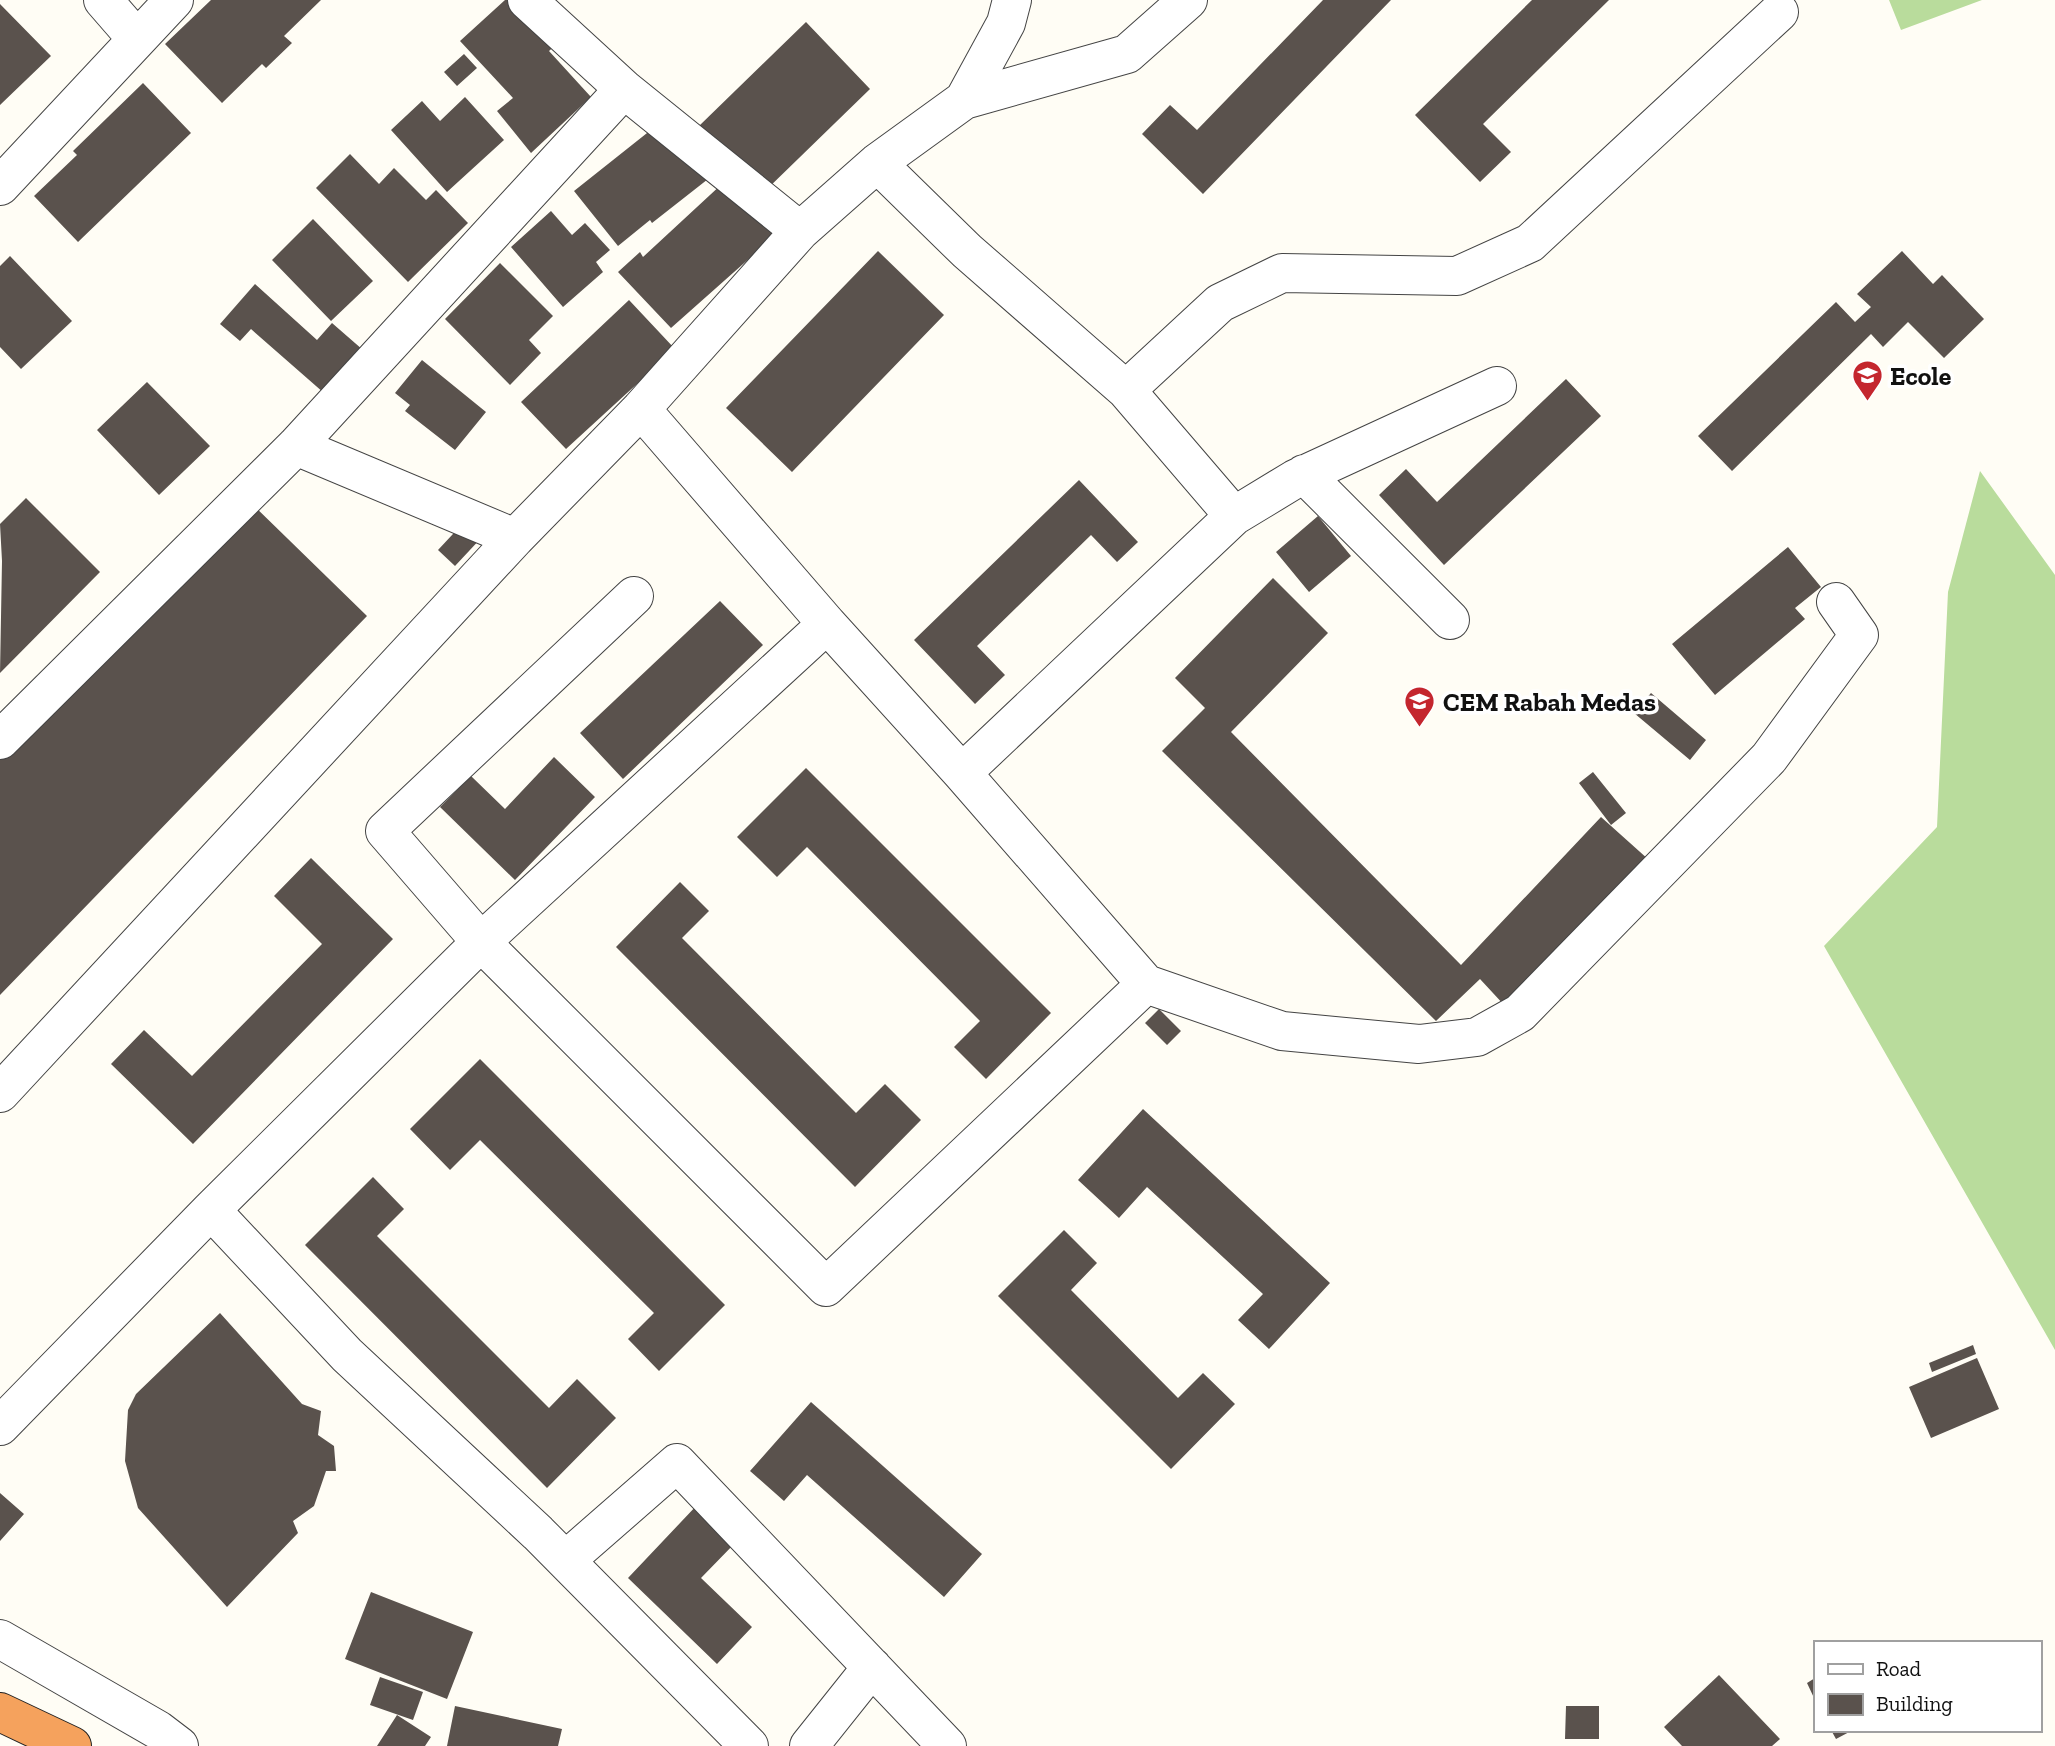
<svg xmlns="http://www.w3.org/2000/svg" width="2055" height="1746" font-family="'Zilla Slab',serif">
<style>
.forest{fill:#b9dc9c}
.building{fill:#5a524d}
.lines{fill:none;stroke-linecap:round;stroke-linejoin:round}
.minor-casing{stroke:#444;stroke-width:40}
.highway-casing{stroke:#222;stroke-width:40}
.minor{stroke:#fff;stroke-width:38}
.highway{stroke:#f5a25d;stroke-width:38}
.labels{text-anchor:middle;stroke-width:7;stroke-linejoin:round;paint-order:stroke}
.poi-label{font-size:26px;font-weight:bold;fill:#111;stroke:#fff;text-anchor:start}
</style>
<rect width="100%" height="100%" fill="#fffdf5"/>
<path class="forest" d="M1889,0H1982L1901,30Z
M1980,471L2055,575V1350L1824,946L1937,827L1948,592Z"/>
<path class="building" d="M211,0H321L284,36L292,43L266,68L262,64L222,103L165,44Z
M505,0H528L562,39L549,51L591,97L531,153L497,111L513,98L460,41Z
M1323,0H1391L1203,194L1142,134L1170,105L1197,130Z
M1532,0H1609L1483,124L1511,152L1480,182L1415,115Z
M0,4L51,56L0,105Z
M806,22L870,89L763,193L699,126Z
M464,54L477,68L457,86L444,72Z
M143,83L191,133L78,242L34,196L77,155L73,151Z
M465,97L504,140L447,192L391,130L422,101L440,121Z
M671,114L717,172L652,223L650,220L618,246L574,191Z
M350,154L379,184L394,168L426,200L436,190L468,223L408,282L316,188Z
M737,170L787,225L671,328L618,272L640,252L643,257Z
M551,211L572,235L585,223L610,250L596,262L603,272L563,307L511,247Z
M313,219L373,281L331,321L272,260Z
M878,251L944,315L792,472L726,408Z
M1902,251L1933,284L1942,275L1984,319L1944,358L1908,322L1883,347L1871,334L1732,471L1698,436L1836,302L1855,322L1871,307L1857,294Z
M10,256L72,321L21,369L0,347V266Z
M500,263L553,316L529,340L541,353L510,385L445,319Z
M255,284L317,340L332,323L363,350L324,393L251,329L240,341L220,324Z
M629,300L675,349L566,449L521,402Z
M422,360L486,412L455,450L405,411L410,405L395,393Z
M1566,379L1601,416L1444,565L1379,495L1406,469L1437,502Z
M147,382L210,446L159,495L97,430Z
M1079,480L1138,542L1117,562L1091,535L977,646L1005,675L975,704L914,640Z
M26,498L100,572L0,673L2,561L0,524Z
M248,500L367,616L0,995V756Z
M1318,516L1351,556L1309,592L1276,552Z
M466,520L483,536L455,566L438,550Z
M1788,547L1821,587L1795,608L1805,619L1715,695L1672,644Z
M1273,578L1328,633L1231,732L1461,965L1601,817L1649,860L1505,1006L1480,979L1436,1021L1162,751L1205,708L1175,678Z
M720,601L763,645L623,779L580,733Z
M1651,693L1706,740L1690,760L1634,713Z
M554,757L595,797L515,880L440,807L471,776L505,809Z
M806,768L1051,1013L986,1079L954,1047L980,1021L807,847L777,877L737,837Z
M1593,772L1626,813L1611,825L1579,783Z
M311,858L393,939L193,1144L111,1064L144,1030L192,1076L322,944L274,896Z
M680,882L709,911L682,938L856,1113L885,1084L921,1120L855,1187L616,947Z
M1159,1009L1181,1031L1167,1045L1145,1023Z
M480,1059L725,1305L659,1371L628,1339L654,1313L480,1140L450,1170L410,1129Z
M1143,1109L1330,1283L1269,1349L1238,1320L1263,1294L1147,1187L1119,1218L1078,1180Z
M373,1177L404,1209L377,1236L549,1408L577,1379L616,1418L547,1488L305,1245Z
M1064,1230L1097,1263L1071,1290L1178,1398L1203,1373L1235,1404L1171,1469L998,1296Z
M220,1313L302,1404L321,1411L318,1435L334,1446L336,1471H326L314,1506L293,1521L298,1533L227,1607L138,1508L125,1461L128,1410L136,1394Z
M1973,1345L1976,1354L1932,1372L1929,1363Z
M1977,1358L1999,1409L1931,1438L1909,1387Z
M811,1402L982,1554L944,1597L807,1475L784,1501L750,1471Z
M0,1493L24,1514L0,1541Z
M698,1504L737,1541L701,1578L752,1627L717,1664L628,1578Z
M371,1592L473,1632L447,1699L345,1659Z
M1719,1675L1780,1739L1772,1746H1682L1664,1727Z
M380,1677L423,1692L413,1720L370,1705Z
M1815,1678V1700L1807,1683Z
M455,1706L562,1729L558,1746H447Z
M1566,1706H1599V1739H1565Z
M397,1715L431,1737L425,1746H377Z
M1831,1730H1853L1836,1739Z"/>
<g class="lines">
<defs>
<path id="minor" d="M103,0L136,38
M527,0L624,89L800,231
M964,100L1006,23L1012,0
M877,163L967,251L1126,390L1220,303L1282,273L1457,276L1530,243L1779,12
M0,186L174,0
M1126,390L1234,516L962,773L1146,984L1282,1031L1419,1044L1477,1037L1520,1013L1769,758L1859,635L1836,602
M296,446L515,538
M1304,474L1450,620
M1234,516L1295,479L1497,386
M634,596L385,831L481,942L826,1287L1146,984
M827,624L962,773
M0,740L296,446L624,89
M0,1093L515,538L641,409L800,231L877,163L964,100L1127,54L1188,0
M211,1210L347,1355L538,1533L749,1746
M0,1426L211,1210L481,942L827,624L641,409
M566,1560L677,1463L947,1746
M0,1639L158,1730L179,1746
M809,1746L872,1667"/>
<path id="highway" d="M0,1712L72,1746"/>
</defs>
<use href="#minor" class="minor-casing"/>
<use href="#highway" class="highway-casing"/>
<use href="#minor" class="minor"/>
<use href="#highway" class="highway"/>
</g>
<defs>
<symbol id="school-pin" viewBox="-11 -11 22 30"><path d="M0 17L-7.5 6A9.5 9.5 0 1 1 7.5 6Z" fill="#c4262e" stroke="#fff"/><path d="M0-5L7-2L0 1L-7-2ZM-4 1L0 2.5L4 1V4Q0 6-4 4Z" fill="#fff"/></symbol>
</defs>
<g fill-rule="evenodd">
<use href="#school-pin" x="1850" y="358" width="35" height="47"/>
<use href="#school-pin" x="1402" y="684" width="35" height="47"/>
</g>
<g class="labels">
<g class="poi-label">
<text x="1890" y="385">Ecole</text>
<text x="1443" y="711">CEM Rabah Medas</text>
</g>
</g>
<rect x="1814" y="1641" width="228" height="91" fill="#ffffff" stroke="#a0a0a0" stroke-width="2"/>
<rect x="1828" y="1664" width="35" height="10" fill="#ffffff" stroke="#a0a0a0" stroke-width="2"/>
<text x="1876" y="1676" font-size="21" fill="#111111">Road</text>
<rect x="1828" y="1694" width="35" height="21" fill="#5a524d" stroke="#a0a0a0" stroke-width="2"/>
<text x="1876" y="1711" font-size="21" fill="#111111">Building</text>
</svg>
